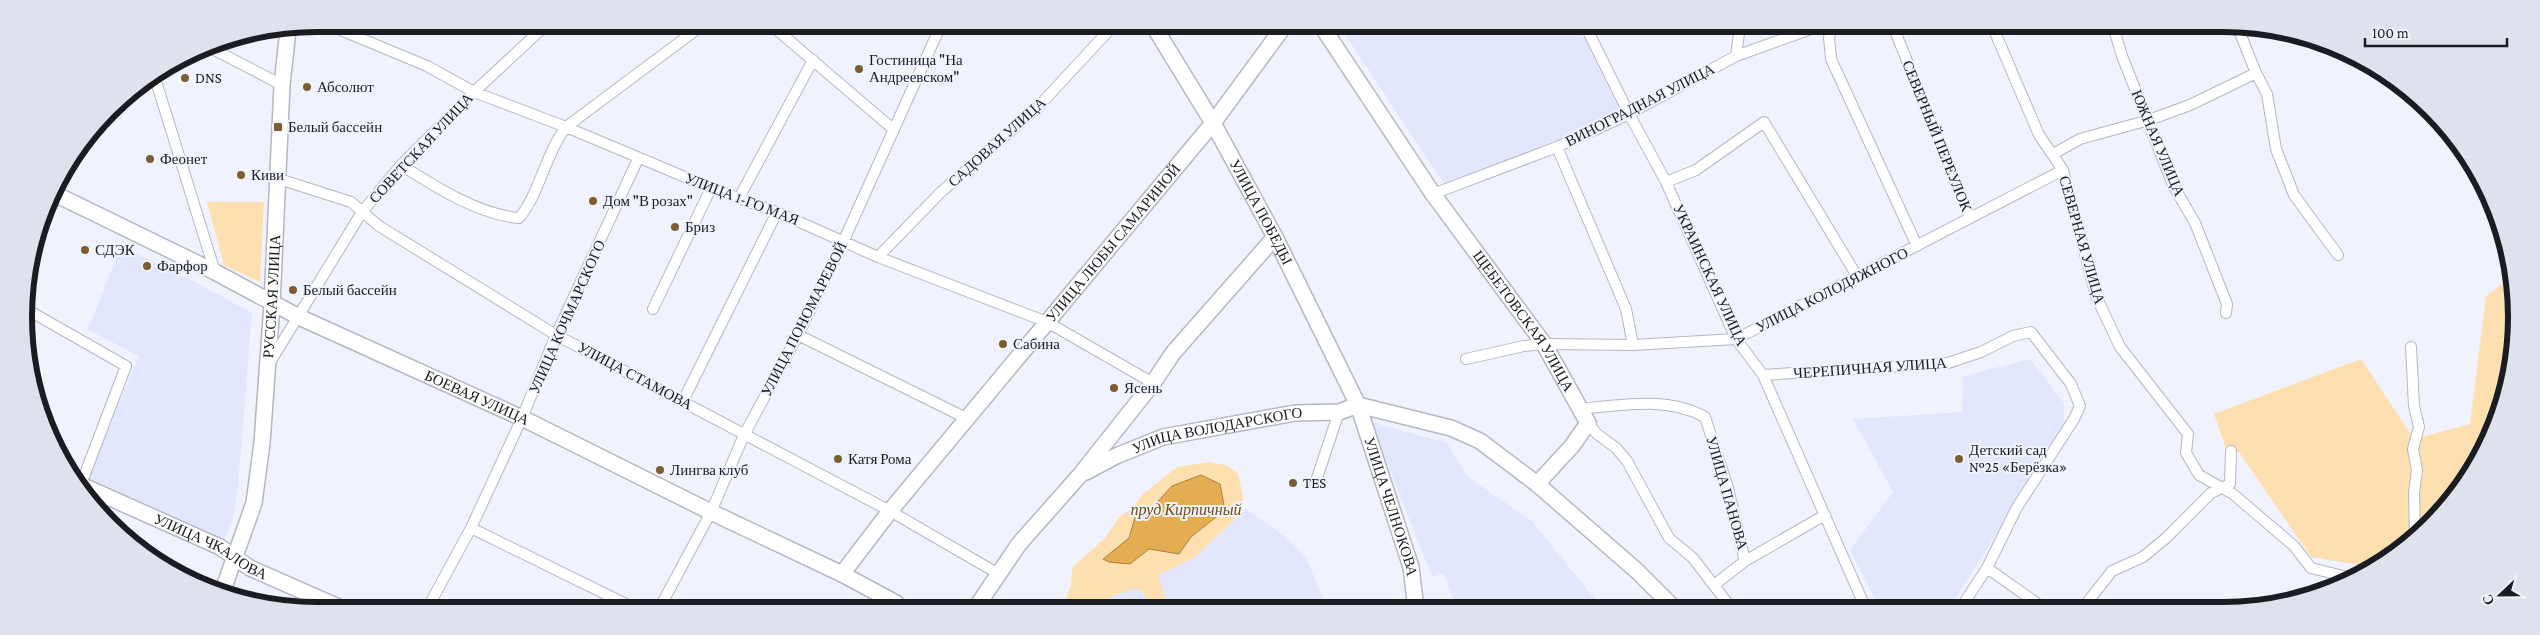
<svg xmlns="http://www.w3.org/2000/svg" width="2540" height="635" font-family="'Crimson Pro',serif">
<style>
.built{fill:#e3e7fd}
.green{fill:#fedfb0;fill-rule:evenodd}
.water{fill:#e4ad51;stroke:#a88243}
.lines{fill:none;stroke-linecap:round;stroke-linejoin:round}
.street-casing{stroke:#b5b7c5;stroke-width:12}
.secondary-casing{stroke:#b5b7c5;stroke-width:18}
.street{stroke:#fff;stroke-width:10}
.secondary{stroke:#fff;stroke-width:15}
.poi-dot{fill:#7a5e31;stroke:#f0f3fe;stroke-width:2}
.labels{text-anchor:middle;stroke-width:4;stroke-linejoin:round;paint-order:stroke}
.poi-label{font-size:15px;fill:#1b1c21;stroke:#f0f3fe;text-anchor:start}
.street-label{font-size:15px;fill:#1b1c21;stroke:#f0f3fe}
.water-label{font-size:16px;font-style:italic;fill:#724e01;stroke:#f0f3fe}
.rim{fill:none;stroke:#1b1c21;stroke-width:6}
</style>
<rect width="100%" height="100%" fill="#f0f3fe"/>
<path class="built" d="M1345,25H1578L1622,114L1445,185L1346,36Z
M121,246L199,284L252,313L238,488L233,518L225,539L87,477L139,356L88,330Z
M2030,359L2064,403V426L1949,609H1880L1850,550L1893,492L1853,419L1962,412L1963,376Z
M1371,422L1447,443L1468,477L1532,521L1603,609H1456L1444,573L1432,577Z
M1246,509L1284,536L1306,557L1327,609H1087L1194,558Z"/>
<path class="green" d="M207,202H264L260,282L224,265Z
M2509,279L2514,356L2486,448L2430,525L2371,567L2311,557L2239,452H2227L2214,414L2361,359L2414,439L2470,424L2486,296Z
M1209,462L1226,465L1238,473L1243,498L1239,515L1194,558L1158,575L1165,599L1158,607L1149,604L1142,590L1134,589L1113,596L1099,605H1088L1075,600L1062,609L1071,585L1072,568L1105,538L1120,516L1132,509L1142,495L1177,467ZM1159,499L1224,510L1191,537L1179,554L1149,549L1130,564L1103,558L1129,538L1136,514L1152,508Z"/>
<path class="water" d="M1201,475L1220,484L1225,510L1191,537L1179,554L1149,549L1130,564L1109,562L1103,559L1129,538L1136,514L1152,508L1172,486Z"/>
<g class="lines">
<defs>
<path id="street" d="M326,24L427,66L474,92L566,127L711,188L777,212L878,257L1047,322L1153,383
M770,24L893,129
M1585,25L1629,114L1666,182L1736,339L1763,375L1866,609
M1832,26L1829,38L1831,59L1917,246
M1893,26L1970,218
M1988,26L1994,30L2039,135L2063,170L2096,296L2120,347L2188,434L2186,453L2199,475L2233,494L2294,546L2311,568L2355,579
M2113,26L2122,56L2173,185L2195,223L2227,304L2226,313
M2233,26L2240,33L2256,73L2267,94L2276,149L2294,195L2338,255
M207,46L282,85
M1736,56L1740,26
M155,78L215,272
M1557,147L1626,309L1633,345
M2053,154L2080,139L2149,120L2190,105L2256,73
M401,165C434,186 479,215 519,218C539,195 545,155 566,127L704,24
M276,178L351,202L379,226L556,335L890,511L997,573
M1666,182L1696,170L1764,122L1857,276
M1433,194L1557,147L1625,116L1736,56L1819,26
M739,198L813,60
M878,257L940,193L1038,107L1114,25
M26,309L126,366L80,487
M653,309L711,188
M798,335L968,419
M2411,347L2414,406L2419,427L2413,449L2417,470L2414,493L2415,536
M1466,359L1524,346L1544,344L1633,345L1736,339L2063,170
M269,364L362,212L401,165L474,92L547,24
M1763,375L1948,363L1981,352L2013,336L2031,332L2071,384L2080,406L2074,419L2016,509L1987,568L1960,609
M683,401L777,212
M1580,409C1620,405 1668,396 1705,417L1728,488L1745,561L1714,585
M1588,423L1597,434L1616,448L1627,461L1669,538L1693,558L1732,609
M1315,484L1339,412
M471,528L636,609
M1745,561L1825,515
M1987,568L2045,609
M427,609L471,528L522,418L556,335L638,159
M659,609L711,512L744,435L798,335L844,240L941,25
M2082,609L2112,571L2143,557L2166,538L2211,493L2230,484L2231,451"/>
<g id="secondary">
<path id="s1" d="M1153,25L1213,123L1275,237L1358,405L1411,567L1416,609"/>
<path id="s2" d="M1321,25L1433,194L1544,344L1588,423L1572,446L1537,484"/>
<path id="s3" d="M53,193L215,272L299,317L522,418L711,512L842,574L896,603L898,609"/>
<path d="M1358,405L1451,428L1480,441L1537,484L1637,571L1675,609"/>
<path id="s4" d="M1086,472L1116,456L1163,437L1295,413L1339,412L1358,405"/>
<path id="s5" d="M79,484L220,547L250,568L343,609"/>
<path id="s6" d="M842,574L890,511L1213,123L1285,25"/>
<path id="s7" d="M223,590L254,503L262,443L272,304L282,85L288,30"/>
<path d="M975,609L1019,544L1080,475L1153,383L1173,353L1275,237"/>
</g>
</defs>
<use href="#street" class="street-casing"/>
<use href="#secondary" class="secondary-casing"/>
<use href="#street" class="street"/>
<use href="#secondary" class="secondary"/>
</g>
<g class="poi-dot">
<circle cx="859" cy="69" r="5"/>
<circle cx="185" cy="78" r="5"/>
<circle cx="307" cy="87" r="5"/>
<rect x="273" y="122" width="10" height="10" rx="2.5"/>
<circle cx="150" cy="159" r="5"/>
<circle cx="241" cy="175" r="5"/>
<circle cx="593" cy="201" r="5"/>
<circle cx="675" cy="227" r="5"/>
<circle cx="85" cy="250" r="5"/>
<circle cx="147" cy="266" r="5"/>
<circle cx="293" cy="290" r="5"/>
<circle cx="1003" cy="344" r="5"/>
<circle cx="1114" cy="388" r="5"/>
<circle cx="838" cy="459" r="5"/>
<circle cx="1959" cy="459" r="5"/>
<circle cx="660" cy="470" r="5"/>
<circle cx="1293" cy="483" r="5"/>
</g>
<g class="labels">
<g class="poi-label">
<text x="869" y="65">Гостиница "На<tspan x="869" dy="17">Андреевском"</tspan></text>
<text x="195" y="83">DNS</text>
<text x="317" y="92">Абсолют</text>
<text x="288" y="132">Белый бассейн</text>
<text x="160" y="164">Феонет</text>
<text x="251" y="180">Киви</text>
<text x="603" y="206">Дом "В розах"</text>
<text x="685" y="232">Бриз</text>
<text x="95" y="255">СДЭК</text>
<text x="157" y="271">Фарфор</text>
<text x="303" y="295">Белый баcсейн</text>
<text x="1013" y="349">Сабина</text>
<text x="1124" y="393">Ясень</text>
<text x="1969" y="455">Детский сад<tspan x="1969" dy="17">№25 «Берёзка»</tspan></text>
<text x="848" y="464">Катя Рома</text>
<text x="670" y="475">Лингва клуб</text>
<text x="1303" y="488">TES</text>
</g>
<g class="street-label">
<text transform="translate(1640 105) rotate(-27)" y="5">ВИНОГРАДНАЯ УЛИЦА</text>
<text transform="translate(1937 136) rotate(68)" y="5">СЕВЕРНЫЙ ПЕРЕУЛОК</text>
<text transform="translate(997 142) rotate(-42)" y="5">САДОВАЯ УЛИЦА</text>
<text transform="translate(2158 143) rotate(67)" y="5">ЮЖНАЯ УЛИЦА</text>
<text transform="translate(421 148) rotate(-47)" y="5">СОВЕТСКАЯ УЛИЦА</text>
<text transform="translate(742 199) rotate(21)" y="5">УЛИЦА 1-ГО МАЯ</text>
<text dy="5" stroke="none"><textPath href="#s1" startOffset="216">УЛИЦА ПОБЕДЫ</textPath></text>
<text transform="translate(2082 240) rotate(74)" y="5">СЕВЕРНАЯ УЛИЦА</text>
<text dy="5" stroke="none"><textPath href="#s6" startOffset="428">УЛИЦА ЛЮБЫ САМАРИНОЙ</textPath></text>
<text transform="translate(1710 275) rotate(65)" y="5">УКРАИНСКАЯ УЛИЦА</text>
<text transform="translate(1832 290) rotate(-27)" y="5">УЛИЦА КОЛОДЯЖНОГО</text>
<text dy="5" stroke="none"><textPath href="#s7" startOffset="300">РУССКАЯ УЛИЦА</textPath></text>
<text transform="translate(567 317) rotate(-66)" y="5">УЛИЦА КОЧМАРСКОГО</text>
<text transform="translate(804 319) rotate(-63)" y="5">УЛИЦА ПОНОМАРЕВОЙ</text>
<text dy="5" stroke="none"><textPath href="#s2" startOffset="359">ЩЕБЕТОВСКАЯ УЛИЦА</textPath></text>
<text transform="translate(1870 368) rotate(-4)" y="5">ЧЕРЕПИЧНАЯ УЛИЦА</text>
<text transform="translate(635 376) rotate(28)" y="5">УЛИЦА СТАМОВА</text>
<text dy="5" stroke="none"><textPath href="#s3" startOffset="471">БОЕВАЯ УЛИЦА</textPath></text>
<text dy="5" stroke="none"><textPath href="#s4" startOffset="139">УЛИЦА ВОЛОДАРСКОГО</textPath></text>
<text transform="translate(1727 493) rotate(74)" y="5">УЛИЦА ПАНОВА</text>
<text dy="5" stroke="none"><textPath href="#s1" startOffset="539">УЛИЦА ЧЕЛНОКОВА</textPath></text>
<text dy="5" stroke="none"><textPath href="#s5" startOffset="146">УЛИЦА ЧКАЛОВА</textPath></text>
</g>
<g class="water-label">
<text x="1186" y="515">пруд Кирпичный</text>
</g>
</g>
<path d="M0 0H2540V635H0ZM317 32H2223A285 285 0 0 1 2508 317V317A285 285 0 0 1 2223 602H317A285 285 0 0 1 32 317V317A285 285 0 0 1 317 32Z" fill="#dfe2ec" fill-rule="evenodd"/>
<path class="rim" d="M317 32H2223A285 285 0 0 1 2508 317V317A285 285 0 0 1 2223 602H317A285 285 0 0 1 32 317V317A285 285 0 0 1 317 32Z"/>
<g transform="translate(2500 595) rotate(248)" stroke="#f0f3fe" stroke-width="4" paint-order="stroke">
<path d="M0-4L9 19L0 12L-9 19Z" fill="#1b1c21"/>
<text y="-8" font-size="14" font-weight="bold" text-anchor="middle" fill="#1b1c21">С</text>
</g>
<path d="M2365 38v8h142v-8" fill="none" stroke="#1b1c21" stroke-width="2.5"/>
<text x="2372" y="38" font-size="15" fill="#1b1c21" stroke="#f0f3fe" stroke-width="4" paint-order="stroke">100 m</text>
</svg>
